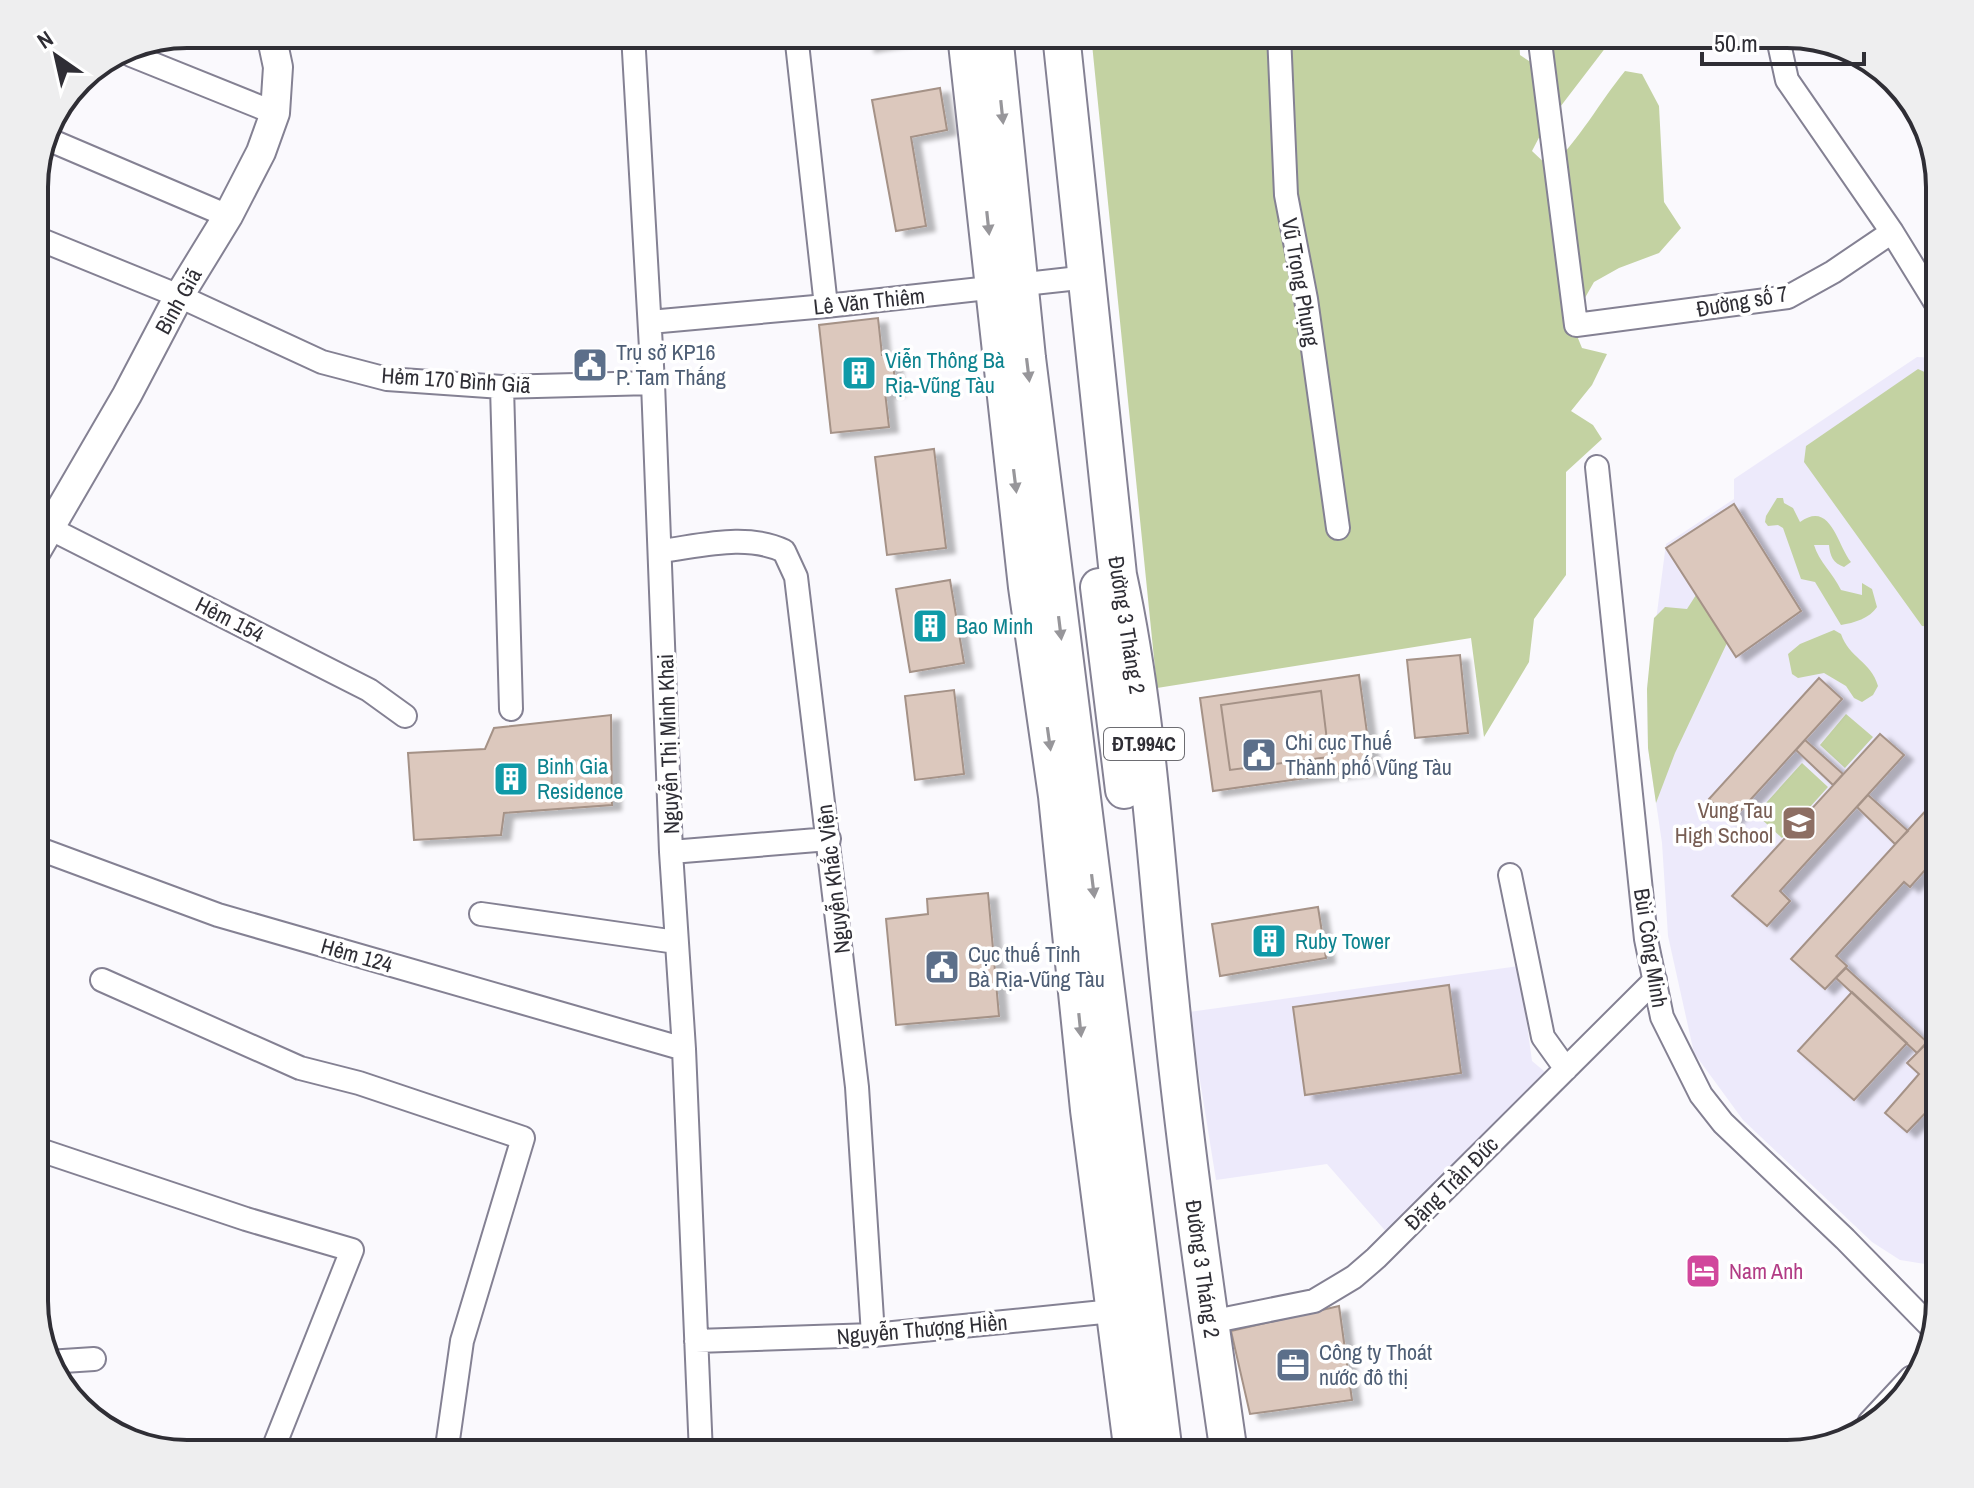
<svg xmlns="http://www.w3.org/2000/svg" width="1974" height="1488" font-family="'Archivo Narrow',sans-serif">
<style>
.built{fill:#edeafb}
.green{fill:#c3d2a2}
.building{fill:#dcc8bd;stroke:#a59287;stroke-width:2;filter:url(#shadow)}
.lines{fill:none;stroke-linecap:round;stroke-linejoin:round}
.minor-casing{stroke:#848193;stroke-width:26}
.tertiary-casing{stroke:#848193;stroke-width:32}
.primary-casing{stroke:#848193;stroke-width:40}
.minor{stroke:#fff;stroke-width:22}
.tertiary{stroke:#fff;stroke-width:28}
.primary{stroke:#fff;stroke-width:36}
.oneway{fill:#97969a}
.labels{text-anchor:middle;stroke-width:7;stroke-linejoin:round;paint-order:stroke}
.shield{fill:#fff;stroke:#6d6d72;stroke-width:2}
.shield-label{font-size:20px;font-weight:bold;fill:#2f2e35}
.street-label{font-size:22px;fill:#2f2e35;stroke:#fff}
.service-label{font-size:22px;fill:#4e5e75;stroke:#fff;text-anchor:start}
.culture-label{font-size:22px;fill:#0d838f;stroke:#fff;text-anchor:start}
.education-label{font-size:22px;fill:#785e54;stroke:#fff;text-anchor:end}
.hotel-label{font-size:22px;fill:#b23c85;stroke:#fff;text-anchor:start}
.rim{fill:none;stroke:#2f2e35;stroke-width:4}
</style>
<defs>
<filter id="shadow"><feDropShadow dx="9" dy="5" stdDeviation="2" flood-color="#0004"/></filter>
</defs>
<rect width="100%" height="100%" fill="#faf9fd"/>
<path class="built" d="M1917,357L1940,358V1260L1925,1264L1900,1260L1872,1242L1743,1120L1694,1053L1668,936L1662,843L1648,748L1647,689L1666,544L1734,499V479Z
M1519,966L1532,1061L1550,1076L1389,1235L1327,1164L1216,1180L1189,1012Z"/>
<path class="green" d="M1091,34H1519L1520,55L1529,61L1555,34H1616L1544,128L1532,151L1550,168C1580,139 1599,103 1625,71L1642,74L1659,106L1664,202L1681,228L1659,253L1619,268L1594,282L1582,303L1575,331L1582,348L1607,354L1592,385L1571,411L1593,425L1602,439L1566,472V575L1534,619L1529,662L1484,737L1471,638L1157,688Z
M1918,369L1929,374L1940,391L1938,627L1922,626L1804,462L1806,446Z
M1777,498H1783L1784,503L1793,508L1800,522C1831,500 1837,545 1851,562L1844,567C1833,563 1830,556 1829,545H1814C1819,562 1833,573 1841,590L1862,595V583L1872,589L1877,607C1870,618 1854,623 1841,625L1815,582L1801,579L1783,528L1778,525L1768,526L1765,522L1766,516Z
M1696,595L1727,643L1675,753L1656,803L1648,748L1647,689L1654,618L1665,607L1687,609Z
M1834,630L1841,634C1849,658 1871,661 1878,686L1873,695L1862,702L1854,698L1846,686L1824,673L1798,678L1792,674L1788,654L1800,644Z
M1846,714L1873,737L1845,768L1820,745Z
M1802,763L1828,787L1782,838L1756,814Z"/>
<path class="building" d="M863,34H938L866,47Z
M940,88L947,130L911,137L926,226L896,231L872,100Z
M878,318L882,355L892,354L896,391L885,392L889,427L831,433L819,325Z
M934,449L946,548L887,555L875,457Z
M1734,504L1801,611L1736,657L1666,548Z
M950,580L964,663L910,672L896,589Z
M1460,655L1468,733L1415,738L1407,660Z
M1359,675L1372,769L1213,791L1200,698Z
M1819,678L1842,699L1731,821L1709,799Z
M954,690L964,774L915,780L905,696Z
M1321,691L1329,757L1230,770L1221,705Z
M611,715L612,805L504,813L501,835L414,840L408,753L485,749L494,728Z
M1880,734L1904,755L1780,891L1790,901L1767,926L1732,896Z
M1805,740L1843,774L1833,785L1796,750Z
M1868,795L1908,831L1895,844L1857,807Z
M1939,796L1940,844L1930,856L1934,860L1910,887L1904,882L1836,956L1847,966L1825,989L1791,959Z
M988,893L999,1016L896,1025L886,919L928,914L927,899Z
M1318,907L1326,958L1220,976L1212,924Z
M1846,968L1927,1042L1917,1053L1836,978Z
M1449,985L1461,1073L1305,1095L1293,1007Z
M1852,992L1907,1043L1854,1100L1798,1051Z
M1929,1041L1940,1050V1108L1934,1104L1907,1132L1885,1113L1919,1074L1907,1063Z
M1339,1306L1352,1400L1250,1414L1231,1331Z"/>
<g class="lines">
<defs>
<path id="minor" d="M633,34L653,383L671,852L684,1049L701,1454
M796,34L826,306
M1279,34L1286,195L1306,299L1338,528
M1539,34L1576,325L1788,297L1833,272L1892,232
M1777,34L1787,80L1892,232L1940,310
M131,55L275,113
M45,138L228,216
M34,237L179,296L322,362L387,379L502,387L653,383
M650,322L826,306L1088,277
M502,387L511,709
M1597,467L1646,939L1662,1017L1701,1095L1723,1123L1845,1239L1931,1327
M51,529L369,690L405,716
M661,551C701,546 746,533 784,551L796,577L857,1087L873,1335
M34,847L218,915L684,1049
M671,852L829,839
M1510,875L1543,1037L1566,1069
M481,914L676,942
M102,980L300,1068L359,1083L523,1138L462,1341L446,1454
M34,1148L246,1219L352,1250L271,1454
M1210,1322L1314,1301L1354,1277L1376,1258L1655,980
M696,1341L873,1335L1113,1311L1124,1306
M48,1362L94,1359"/>
<path id="tertiary" d="M34,555L127,395L179,296L228,216L261,152L275,113L278,67L271,34
M1872,1424L1913,1380"/>
<path id="primary" d="M966,34L1027,587L1057,796L1089,1110L1133,1454
M994,34L1027,358L1164,1454
M1061,34L1118,575C1148,713 1155,856 1170,997C1185,1150 1207,1302 1229,1454
M1099,587L1124,790"/>
</defs>
<use href="#minor" class="minor-casing"/>
<use href="#tertiary" class="tertiary-casing"/>
<use href="#primary" class="primary-casing"/>
<use href="#minor" class="minor"/>
<use href="#tertiary" class="tertiary"/>
<use href="#primary" class="primary"/>
</g>
<defs><path id="oneway-solid" d="M-6-.8H1V-3.2L6.5 0L1 3.2V.8H-6Z" transform="scale(2)"/></defs>
<g class="oneway">
<use href="#oneway-solid" transform="translate(1002 112) rotate(84)"/>
<use href="#oneway-solid" transform="translate(988 223) rotate(84)"/>
<use href="#oneway-solid" transform="translate(1028 370) rotate(83)"/>
<use href="#oneway-solid" transform="translate(1015 481) rotate(83)"/>
<use href="#oneway-solid" transform="translate(1060 628) rotate(83)"/>
<use href="#oneway-solid" transform="translate(1049 739) rotate(82)"/>
<use href="#oneway-solid" transform="translate(1093 886) rotate(83)"/>
<use href="#oneway-solid" transform="translate(1080 1025) rotate(84)"/>
</g>
<defs>
<symbol id="civic-square" viewBox="-11 -11 22 22"><rect x="-9" y="-9" width="18" height="18" rx="4" fill="#5c6f8a" stroke="#fff"/><path d="M-.6-6.5H3V-4.5H.6V-3L4-1V1h2V6H-6V1h2V-1L-.6-3ZM-1.2 2.5V6h2.4V2.5Z" fill="#fff"/></symbol>
<symbol id="building-square" viewBox="-11 -11 22 22"><rect x="-9" y="-9" width="18" height="18" rx="4" fill="#0f9aa8" stroke="#fff"/><path d="M-4-6H4V6H1V3H-1V6H-4ZM-2.5-4.3h1.7v1.8h-1.7ZM.8-4.3h1.7v1.8H.8ZM-2.5-1h1.7V.8h-1.7ZM.8-1h1.7V.8H.8Z" fill="#fff"/></symbol>
<symbol id="school-square" viewBox="-11 -11 22 22"><rect x="-9" y="-9" width="18" height="18" rx="4" fill="#8d6e63" stroke="#fff"/><path d="M0-5L7-2L0 1L-7-2ZM-4 1L0 2.5L4 1V4Q0 6-4 4Z" fill="#fff"/></symbol>
<symbol id="hotel-square" viewBox="-11 -11 22 22"><rect x="-9" y="-9" width="18" height="18" rx="4" fill="#d1479c" stroke="#fff"/><path d="M-6-4.5h1.5V1H6V5H4.5V3h-9V5H-6ZM-4 0a1.8 1.8 0 1 1 3.6 0ZM.5 0V-2.5h3Q6-2.5 6 0Z" fill="#fff"/></symbol>
<symbol id="office-square" viewBox="-11 -11 22 22"><rect x="-9" y="-9" width="18" height="18" rx="4" fill="#5c6f8a" stroke="#fff"/><path d="M-6-3h4V-5.5h4V-3h4V5H-6ZM-1-4.5V-3h2v-1.5ZM-6 0V1H6V0Z" fill="#fff"/></symbol>
</defs>
<g fill-rule="evenodd">
<use href="#civic-square" x="570" y="345" width="40" height="40"/>
<use href="#building-square" x="839" y="353" width="40" height="40"/>
<use href="#building-square" x="910" y="606" width="40" height="40"/>
<use href="#civic-square" x="1239" y="735" width="40" height="40"/>
<use href="#building-square" x="491" y="759" width="40" height="40"/>
<use href="#school-square" x="1779" y="803" width="40" height="40"/>
<use href="#building-square" x="1249" y="921" width="40" height="40"/>
<use href="#civic-square" x="922" y="947" width="40" height="40"/>
<use href="#hotel-square" x="1683" y="1251" width="40" height="40"/>
<use href="#office-square" x="1273" y="1345" width="40" height="40"/>
</g>
<g class="labels">
<rect class="shield" x="1104" y="728" width="80" height="32" rx="6"/>
<g class="shield-label">
<text x="1144" y="751">ĐT.994C</text>
</g>
<g class="street-label">
<text transform="translate(1301 282) rotate(80)" y="8">Vũ Trọng Phụng</text>
<text transform="translate(178 301) rotate(-61)" y="8">Bình Giã</text>
<text transform="translate(869 301) rotate(-6)" y="8">Lê Văn Thiêm</text>
<text transform="translate(1742 301) rotate(-10)" y="8">Đường số 7</text>
<text transform="translate(456 380) rotate(4)" y="8">Hẻm 170 Bình Giã</text>
<text transform="translate(230 619) rotate(27)" y="8">Hẻm 154</text>
<text transform="translate(1127 625) rotate(81)" y="8">Đường 3 Tháng 2</text>
<text transform="translate(668 744) rotate(-92)" y="8">Nguyễn Thị Minh Khai</text>
<text transform="translate(833 879) rotate(-97)" y="8">Nguyễn Khắc Viện</text>
<text transform="translate(1651 948) rotate(81)" y="8">Bùi Công Minh</text>
<text transform="translate(357 955) rotate(16)" y="8">Hẻm 124</text>
<text transform="translate(1451 1183) rotate(-45)" y="8">Đặng Trần Đức</text>
<text transform="translate(1203 1269) rotate(82)" y="8">Đường 3 Tháng 2</text>
<text transform="translate(922 1329) rotate(-5)" y="8">Nguyễn Thượng Hiền</text>
</g>
<g class="service-label">
<text x="616" y="360">Trụ sở KP16<tspan x="616" dy="25">P. Tam Thắng</tspan></text>
<text x="1285" y="750">Chi cục Thuế<tspan x="1285" dy="25">Thành phố Vũng Tàu</tspan></text>
<text x="968" y="962">Cục thuế Tỉnh<tspan x="968" dy="25">Bà Rịa-Vũng Tàu</tspan></text>
<text x="1319" y="1360">Công ty Thoát<tspan x="1319" dy="25">nước đô thị</tspan></text>
</g>
<g class="culture-label">
<text x="885" y="368">Viễn Thông Bà<tspan x="885" dy="25">Rịa-Vũng Tàu</tspan></text>
<text x="956" y="634">Bao Minh</text>
<text x="537" y="774">Binh Gia<tspan x="537" dy="25">Residence</tspan></text>
<text x="1295" y="949">Ruby Tower</text>
</g>
<g class="education-label">
<text x="1773" y="818">Vung Tau<tspan x="1773" dy="25">High School</tspan></text>
</g>
<g class="hotel-label">
<text x="1729" y="1279">Nam Anh</text>
</g>
</g>
<path d="M0 0H1974V1488H0ZM187 48H1787A139 139 0 0 1 1926 187V1301A139 139 0 0 1 1787 1440H187A139 139 0 0 1 48 1301V187A139 139 0 0 1 187 48Z" fill="#eeeeef" fill-rule="evenodd"/>
<path class="rim" d="M187 48H1787A139 139 0 0 1 1926 187V1301A139 139 0 0 1 1787 1440H187A139 139 0 0 1 48 1301V187A139 139 0 0 1 187 48Z"/>
<g transform="translate(56 56) rotate(326)" stroke="#ffffff" stroke-width="6" paint-order="stroke">
<path d="M0-6L14 30L0 20L-14 30Z" fill="#2f2e35"/>
<text y="-12" font-size="22" font-weight="bold" text-anchor="middle" fill="#2f2e35">N</text>
</g>
<path d="M1702 52v12h162v-12" fill="none" stroke="#2f2e35" stroke-width="4"/>
<text x="1714" y="52" font-size="24" fill="#2f2e35" stroke="#ffffff" stroke-width="6" paint-order="stroke">50 m</text>
</svg>
